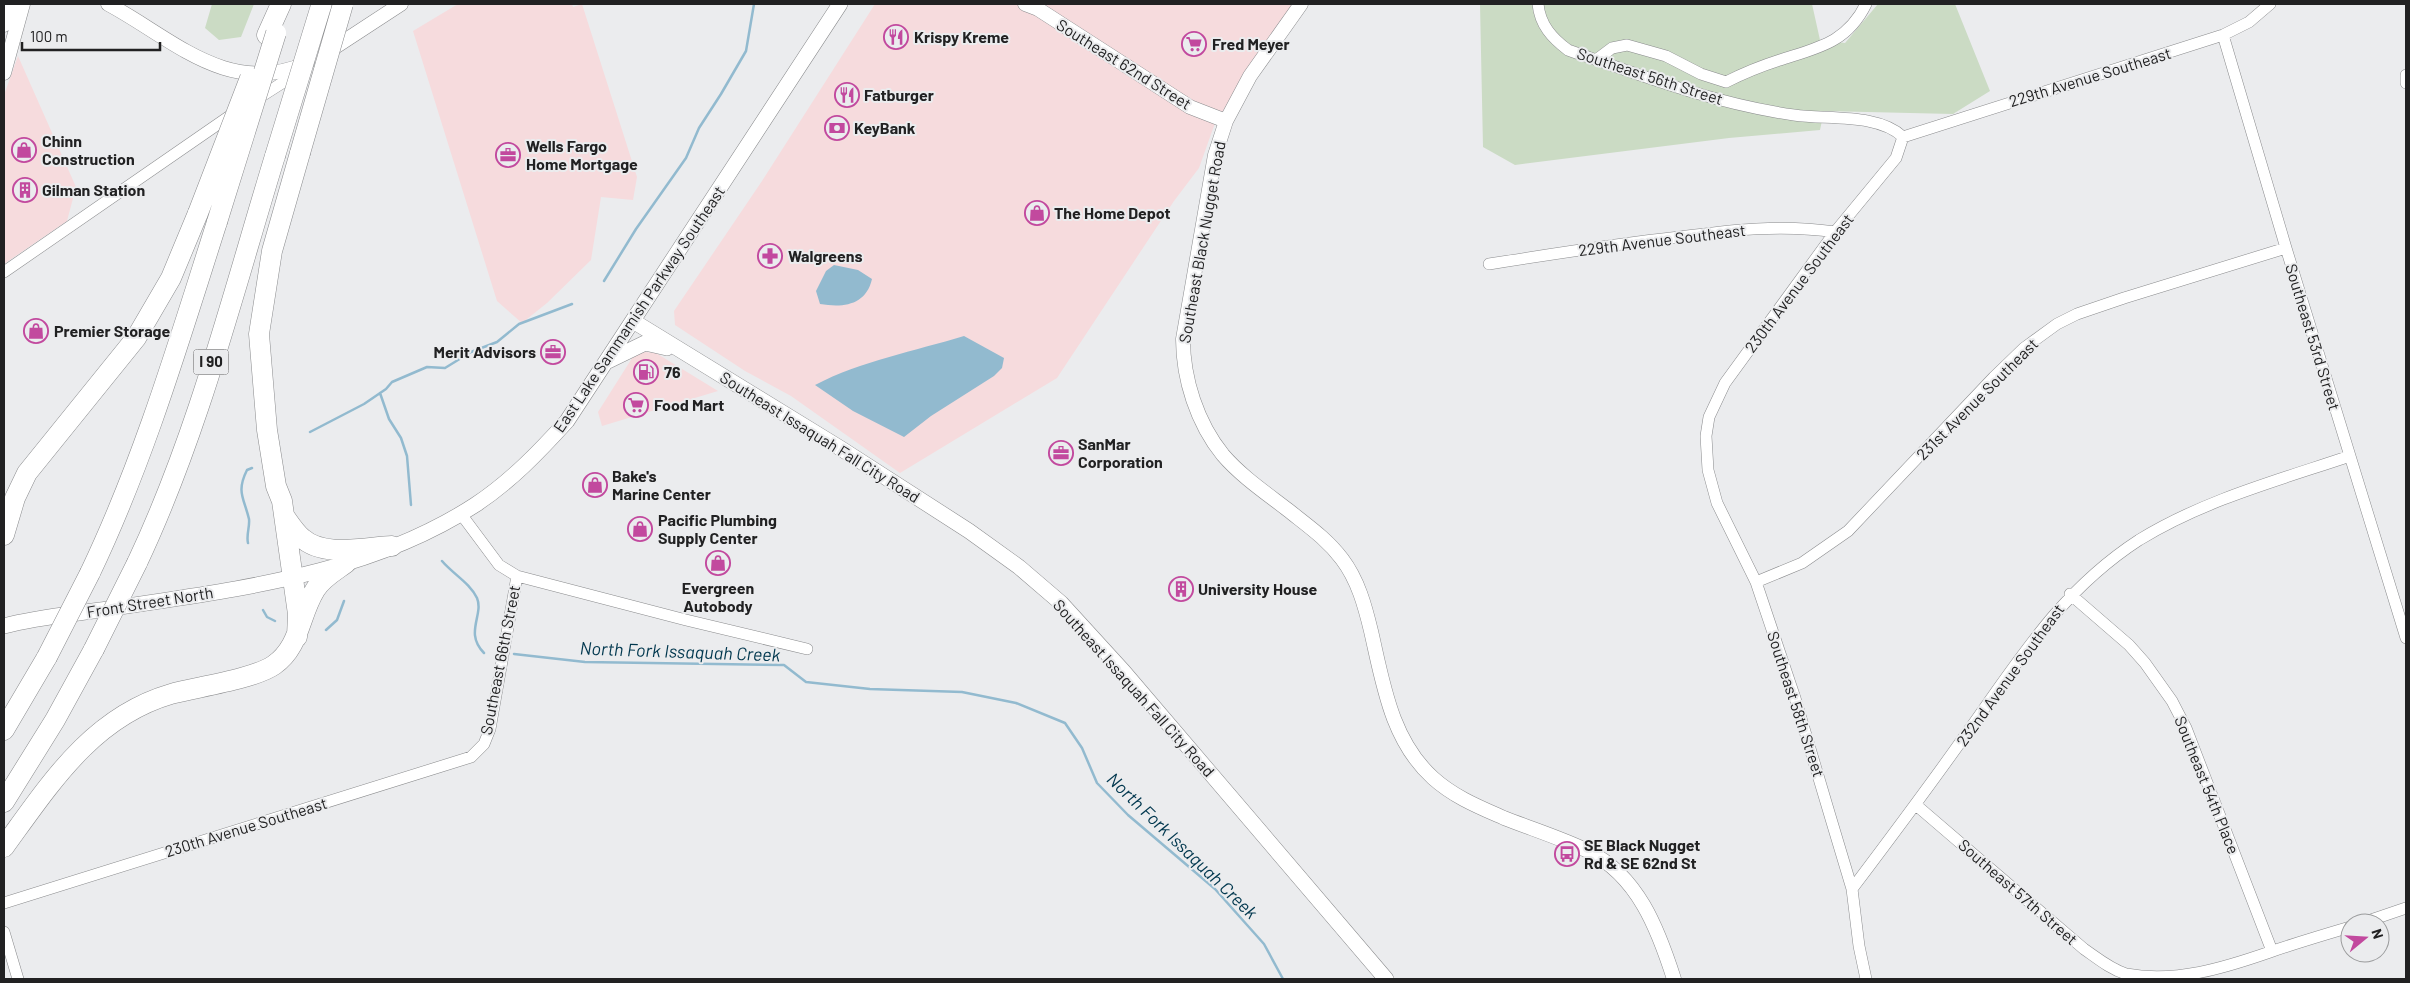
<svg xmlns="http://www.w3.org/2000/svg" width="2410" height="983" font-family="Barlow,sans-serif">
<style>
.commercial{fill:#f6dbdd}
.green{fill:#cbdbc4}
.water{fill:#92bacf}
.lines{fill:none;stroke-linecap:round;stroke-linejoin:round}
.stream{stroke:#92bacf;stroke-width:2.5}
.minor-casing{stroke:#8a8b8d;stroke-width:12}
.tertiary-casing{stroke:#8a8b8d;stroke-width:15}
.secondary-casing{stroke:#8a8b8d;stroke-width:16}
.motorway-casing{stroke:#8a8b8d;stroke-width:21}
.minor{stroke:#fff;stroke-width:11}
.tertiary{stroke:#fff;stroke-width:14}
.secondary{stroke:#fff;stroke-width:15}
.motorway{stroke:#fff;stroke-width:20}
.motorway-bridge-casing{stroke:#8a8b8d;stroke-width:21;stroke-linecap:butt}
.motorway-bridge{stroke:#fff;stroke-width:20}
.labels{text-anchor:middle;stroke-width:4;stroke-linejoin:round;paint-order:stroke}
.shield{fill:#ebecee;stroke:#5e5e5f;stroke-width:1}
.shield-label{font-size:15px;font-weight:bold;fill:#212122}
.poi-label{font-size:16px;font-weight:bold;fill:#212122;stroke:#ebecee;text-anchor:start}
.street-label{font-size:16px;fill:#212122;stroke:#ebecee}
.water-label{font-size:18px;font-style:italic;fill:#00374e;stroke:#ebecee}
</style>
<rect width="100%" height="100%" fill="#ebecee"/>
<path class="commercial" d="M458,4H572L573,7L582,4L637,177L633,200L601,197L591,260L547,303L522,323L497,301L413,31Z
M875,4H1299L1276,29L1215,123L1199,168L1174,201L1057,378L900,473L791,396L745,371L675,325L674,311L762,181Z
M18,56L76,187L67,221L4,264V95Z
M645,352L656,353L718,391L602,426L598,412L634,355Z"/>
<path class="green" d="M212,4H254L241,37L219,40L205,28Z
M1480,4H1812L1820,40L1845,43L1878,4H1955L1990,91L1953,114L1824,111L1820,130L1729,138L1515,165L1483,147Z"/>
<path class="water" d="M834,265L858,270L872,279C866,305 844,308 820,304L816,291L826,271Z
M964,336L1004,358L1002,368L994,376L931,416L904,437L853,411L815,385C861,361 915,351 964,336Z"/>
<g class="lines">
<path class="stream" d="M604,281L636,229L686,158L699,128L721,94L746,51L754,4
M380,393L389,419L401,438L407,456L411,505
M310,432L364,404L386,389L392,382L427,367L445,368L471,352L497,342L519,324L572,304
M248,543C246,535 250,527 249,519C244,498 236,492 247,470L252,468
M442,561C453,574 470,583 477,598C484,615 464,633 484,653
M263,610L267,617L275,621
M326,630L337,620L344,601
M514,654L585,662L784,665L806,682L870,689L962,692L1016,703L1065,723L1082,748L1097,783L1128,815L1215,889L1264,944L1283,979"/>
<defs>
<path id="minor" d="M1538,4C1540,25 1552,38 1568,50C1642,76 1716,104 1794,115C1827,120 1878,113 1903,137
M2223,35L2286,248L2406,638
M1596,60L1612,48L1627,45L1666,56L1701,74L1726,82C1744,73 1761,66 1780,60C1817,48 1847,43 1866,4
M2406,75V83
M257,99L282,83L291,68
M1903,137L2223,35L2249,22L2270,4
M1489,264C1552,254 1615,244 1679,237C1731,230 1782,224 1835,232
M4,272L237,111
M461,514L499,565L517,576L686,620L807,649
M1756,582L1802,563L1848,531L1994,377L2024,348L2057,324L2077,314L2124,298L2286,248
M2070,594L2129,645L2145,663L2172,701L2186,728L2272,951
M1916,805L2084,949C2097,958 2110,969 2126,974C2176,983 2224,968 2270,952C2296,943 2323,935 2350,927
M1852,889C1892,836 1931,784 1969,730C2021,657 2062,590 2139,540C2204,500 2279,480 2350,456
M4,903L471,757L484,744L490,729L517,576
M2362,923L2406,908
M4,932L18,979
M1866,979L1859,946L1852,889L1831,819L1795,698L1756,582L1717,503L1708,470L1706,436L1709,417L1725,383L1835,232L1896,158L1903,137"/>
<path id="tertiary" d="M108,4C172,38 228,98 307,63
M1025,4L1038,9L1190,107L1226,121
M1301,4L1250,76L1226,121L1215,155L1183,339C1183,379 1197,423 1223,455C1241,476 1266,493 1288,510C1308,526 1327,539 1342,559C1358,580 1365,606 1371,631C1383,683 1391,740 1433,778C1454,797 1479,807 1504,818C1532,829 1561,838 1588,851C1638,876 1658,929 1674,979
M4,25L10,4
M326,53L401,4
M4,73L23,4"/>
<path id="secondary" d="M633,321L840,448L969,531L1019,567L1061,603L1124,672L1386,979
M608,361L645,343L667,348
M4,626C37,617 74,614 108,609C234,589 366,576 475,505C510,482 539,452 567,421L840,4"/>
<path id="motorway" d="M267,35L281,4
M285,517C290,524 295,532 302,538C324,558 366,547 392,546
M4,535L15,498L27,473L136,338L171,278L198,213
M137,563C198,434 233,293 275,156
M90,573C144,460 179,341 217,222
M297,637L298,614L282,501L276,486L267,430L259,334L272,251L300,153
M4,730L47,657
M4,802L55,720L94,649
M4,847C50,784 92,717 171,694C197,687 254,679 274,665C300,647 299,616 315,590C322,578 335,571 346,563"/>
</defs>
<use href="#minor" class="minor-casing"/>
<use href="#tertiary" class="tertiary-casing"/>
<use href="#secondary" class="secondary-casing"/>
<use href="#motorway" class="motorway-casing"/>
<use href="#minor" class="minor"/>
<use href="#tertiary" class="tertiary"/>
<use href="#secondary" class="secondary"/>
<use href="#motorway" class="motorway"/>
<defs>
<path id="motorway-bridge" d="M300,153L343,4
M275,156L321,6
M198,213L250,78
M217,222L276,33
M94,649L137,563
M47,657L90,573"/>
</defs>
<use href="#motorway-bridge" class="motorway-bridge-casing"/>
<use href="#motorway-bridge" class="motorway-bridge"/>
</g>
<defs>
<symbol id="restaurant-ring" viewBox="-11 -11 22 22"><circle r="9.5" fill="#ebecee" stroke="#c2499e" stroke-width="1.5"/><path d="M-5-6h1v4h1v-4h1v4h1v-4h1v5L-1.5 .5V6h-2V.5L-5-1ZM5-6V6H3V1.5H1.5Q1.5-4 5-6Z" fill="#c2499e"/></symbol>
<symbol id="supermarket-ring" viewBox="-11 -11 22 22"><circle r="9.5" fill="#ebecee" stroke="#c2499e" stroke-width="1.5"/><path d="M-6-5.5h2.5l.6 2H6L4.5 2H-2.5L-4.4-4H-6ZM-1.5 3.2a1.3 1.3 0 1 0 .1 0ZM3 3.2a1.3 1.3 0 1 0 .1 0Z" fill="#c2499e"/></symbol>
<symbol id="bank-ring" viewBox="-11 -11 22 22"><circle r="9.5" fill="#ebecee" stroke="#c2499e" stroke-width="1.5"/><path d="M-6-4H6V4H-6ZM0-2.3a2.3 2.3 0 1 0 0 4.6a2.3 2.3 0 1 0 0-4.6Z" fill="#c2499e"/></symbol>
<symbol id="shop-ring" viewBox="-11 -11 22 22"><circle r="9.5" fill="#ebecee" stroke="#c2499e" stroke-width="1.5"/><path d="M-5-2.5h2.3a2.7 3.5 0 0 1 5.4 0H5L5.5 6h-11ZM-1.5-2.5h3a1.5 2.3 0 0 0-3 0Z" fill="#c2499e"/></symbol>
<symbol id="office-ring" viewBox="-11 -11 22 22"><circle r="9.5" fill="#ebecee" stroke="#c2499e" stroke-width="1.5"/><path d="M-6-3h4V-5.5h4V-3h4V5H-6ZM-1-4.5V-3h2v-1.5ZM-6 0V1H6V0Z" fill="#c2499e"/></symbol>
<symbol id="building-ring" viewBox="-11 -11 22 22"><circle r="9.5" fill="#ebecee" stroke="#c2499e" stroke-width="1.5"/><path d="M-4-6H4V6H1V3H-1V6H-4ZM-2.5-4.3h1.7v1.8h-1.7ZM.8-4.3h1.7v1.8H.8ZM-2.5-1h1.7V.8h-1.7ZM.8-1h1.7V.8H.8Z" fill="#c2499e"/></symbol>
<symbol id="pharmacy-ring" viewBox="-11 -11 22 22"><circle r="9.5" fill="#ebecee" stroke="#c2499e" stroke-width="1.5"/><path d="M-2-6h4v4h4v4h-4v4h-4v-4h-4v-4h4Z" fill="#c2499e"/></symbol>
<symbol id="fuel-ring" viewBox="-11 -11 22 22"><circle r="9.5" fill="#ebecee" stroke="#c2499e" stroke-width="1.5"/><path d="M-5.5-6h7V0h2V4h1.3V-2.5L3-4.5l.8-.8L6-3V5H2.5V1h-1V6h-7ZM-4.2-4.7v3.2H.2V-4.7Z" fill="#c2499e"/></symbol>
<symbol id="bus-ring" viewBox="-11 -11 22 22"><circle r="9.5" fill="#ebecee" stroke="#c2499e" stroke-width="1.5"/><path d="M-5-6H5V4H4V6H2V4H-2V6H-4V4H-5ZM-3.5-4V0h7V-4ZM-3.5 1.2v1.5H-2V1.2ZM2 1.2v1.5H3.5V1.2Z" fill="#c2499e"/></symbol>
</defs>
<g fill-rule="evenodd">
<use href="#restaurant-ring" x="882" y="23" width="28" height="28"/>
<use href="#supermarket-ring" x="1180" y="30" width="28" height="28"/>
<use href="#restaurant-ring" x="833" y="81" width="28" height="28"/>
<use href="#bank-ring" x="823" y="114" width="28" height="28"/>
<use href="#shop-ring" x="10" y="136" width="28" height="28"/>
<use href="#office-ring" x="494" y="141" width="28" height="28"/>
<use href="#building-ring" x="11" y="176" width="28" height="28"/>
<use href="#shop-ring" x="1023" y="199" width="28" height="28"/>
<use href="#pharmacy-ring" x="756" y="242" width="28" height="28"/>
<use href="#shop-ring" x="22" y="317" width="28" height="28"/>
<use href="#office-ring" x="539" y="338" width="28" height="28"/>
<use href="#fuel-ring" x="632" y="358" width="28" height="28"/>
<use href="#supermarket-ring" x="622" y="391" width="28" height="28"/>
<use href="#office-ring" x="1047" y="439" width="28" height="28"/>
<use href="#shop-ring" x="581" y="471" width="28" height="28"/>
<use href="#shop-ring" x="626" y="515" width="28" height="28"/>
<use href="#shop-ring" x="704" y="549" width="28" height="28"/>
<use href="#building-ring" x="1167" y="575" width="28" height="28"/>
<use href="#bus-ring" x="1553" y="840" width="28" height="28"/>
</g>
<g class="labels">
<rect class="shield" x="193.5" y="349.5" width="35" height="25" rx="4"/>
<g class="shield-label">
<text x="211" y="367">I 90</text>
</g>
<g class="poi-label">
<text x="914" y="43">Krispy Kreme</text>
<text x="1212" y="50">Fred Meyer</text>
<text x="864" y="101">Fatburger</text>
<text x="854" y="134">KeyBank</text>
<text x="42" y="147">Chinn<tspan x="42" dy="18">Construction</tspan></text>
<text x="526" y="152">Wells Fargo<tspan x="526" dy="18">Home Mortgage</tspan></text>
<text x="42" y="196">Gilman Station</text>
<text x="1054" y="219">The Home Depot</text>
<text x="788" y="262">Walgreens</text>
<text x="54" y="337">Premier Storage</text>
<text x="536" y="358" text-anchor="end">Merit Advisors</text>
<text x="664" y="378">76</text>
<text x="654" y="411">Food Mart</text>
<text x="1078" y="450">SanMar<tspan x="1078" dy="18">Corporation</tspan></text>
<text x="612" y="482">Bake's<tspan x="612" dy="18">Marine Center</tspan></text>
<text x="658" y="526">Pacific Plumbing<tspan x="658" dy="18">Supply Center</tspan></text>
<text x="718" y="594" text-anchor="middle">Evergreen<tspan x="718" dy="18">Autobody</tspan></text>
<text x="1198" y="595">University House</text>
<text x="1584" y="851">SE Black Nugget<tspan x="1584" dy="18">Rd &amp; SE 62nd St</tspan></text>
</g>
<g class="street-label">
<text transform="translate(1124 64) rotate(32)" y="6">Southeast 62nd Street</text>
<text transform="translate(1650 76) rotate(18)" y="6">Southeast 56th Street</text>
<text transform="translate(2090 77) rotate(-17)" y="6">229th Avenue Southeast</text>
<text transform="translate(1662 240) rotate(-7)" y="6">229th Avenue Southeast</text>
<text transform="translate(1202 242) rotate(-80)" y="6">Southeast Black Nugget Road</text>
<text transform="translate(1799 283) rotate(-53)" y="6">230th Avenue Southeast</text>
<text transform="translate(639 309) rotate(-56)" y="6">East Lake Sammamish Parkway Southeast</text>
<text transform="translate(2313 337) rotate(73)" y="6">Southeast 53rd Street</text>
<text transform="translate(1977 399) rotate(-45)" y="6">231st Avenue Southeast</text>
<text transform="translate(820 437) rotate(32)" y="6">Southeast Issaquah Fall City Road</text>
<text transform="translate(150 602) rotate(-9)" y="6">Front Street North</text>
<text transform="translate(500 660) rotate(-79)" y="6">Southeast 66th Street</text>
<text transform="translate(2010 675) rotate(-54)" y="6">232nd Avenue Southeast</text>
<text transform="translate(1134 688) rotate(48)" y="6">Southeast Issaquah Fall City Road</text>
<text transform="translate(1796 704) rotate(72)" y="6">Southeast 58th Street</text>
<text transform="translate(2207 785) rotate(68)" y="6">Southeast 54th Place</text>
<text transform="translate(246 827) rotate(-17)" y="6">230th Avenue Southeast</text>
<text transform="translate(2018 892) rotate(41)" y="6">Southeast 57th Street</text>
</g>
<g class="water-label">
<text transform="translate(680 652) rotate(2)" y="6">North Fork Issaquah Creek</text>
<text transform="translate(1182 846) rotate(44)" y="6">North Fork Issaquah Creek</text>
</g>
</g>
<rect width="2410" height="983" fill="none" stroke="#212122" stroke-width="10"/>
<g transform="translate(2365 938) rotate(72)"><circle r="24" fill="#ebecee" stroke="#9a9b9c"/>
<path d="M0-4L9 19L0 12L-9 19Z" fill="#c2499e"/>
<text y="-8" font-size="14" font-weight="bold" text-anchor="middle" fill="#212122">N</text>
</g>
<path d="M22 42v8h138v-8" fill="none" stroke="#212122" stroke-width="2.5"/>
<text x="30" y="42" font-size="15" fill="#212122" stroke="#ebecee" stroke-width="4" paint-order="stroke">100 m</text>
</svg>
